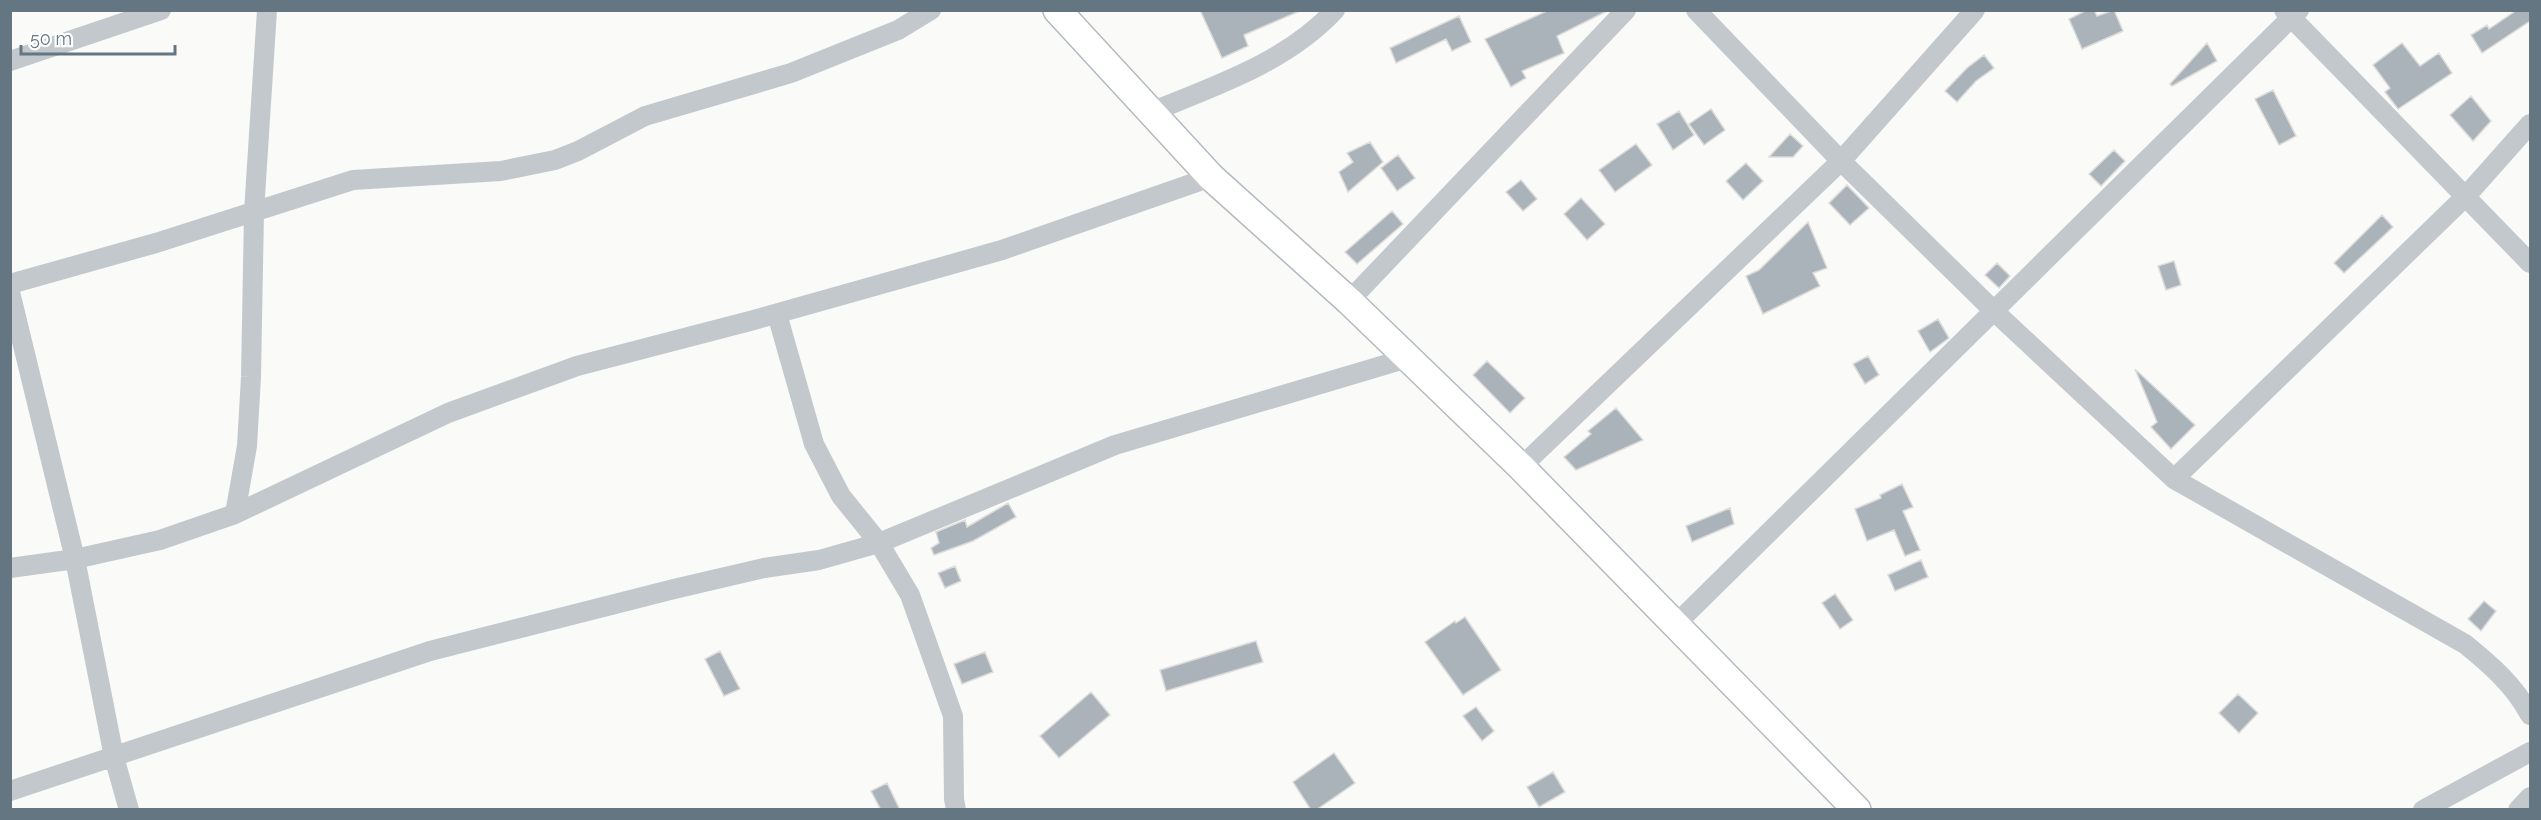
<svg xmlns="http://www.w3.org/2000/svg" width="2541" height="820" font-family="Raleway,sans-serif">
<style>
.building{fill:#aab3b9;stroke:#dcdcda;stroke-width:1.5}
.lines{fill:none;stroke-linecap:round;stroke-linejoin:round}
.secondary-casing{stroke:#b3babf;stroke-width:30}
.street{stroke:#c3c8cc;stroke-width:20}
.secondary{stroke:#fff;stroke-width:27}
</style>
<rect width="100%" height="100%" fill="#fafaf8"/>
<path class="building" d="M1200,10H1302L1244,35L1248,46L1222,58Z
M1549,10H1609L1557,36L1564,53L1522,71L1526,78L1511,87L1485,39Z
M2087,10H2094L2097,16L2114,10L2123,31L2082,49L2069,19Z
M2517,10H2530V21L2482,53L2471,35L2487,25L2489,29Z
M1459,16L1471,42L1452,51L1446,39L1396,63L1390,48Z
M2207,43L2217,61L2172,86L2170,84Z
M2402,43L2420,66L2439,53L2452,73L2398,109L2385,92L2390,88L2373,65Z
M1984,55L1994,68L1976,81L1957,102L1945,91L1967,68Z
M2273,90L2296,136L2279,145L2255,99Z
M2471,96L2491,121L2473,141L2450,115Z
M1711,109L1725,130L1704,145L1689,124Z
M1679,111L1694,135L1673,150L1657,124Z
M1790,134L1803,146L1793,157H1769Z
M1370,142L1383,162L1348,192L1339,172L1353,162L1347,153Z
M1636,144L1652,165L1615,192L1599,170Z
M2114,150L2125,161L2101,186L2089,174Z
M1398,155L1415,178L1397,191L1381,168Z
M1746,163L1763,181L1743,200L1726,181Z
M1521,180L1537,199L1523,211L1506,192Z
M1847,185L1869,208L1850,225L1829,203Z
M1581,198L1605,224L1587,240L1564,214Z
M1392,211L1403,224L1357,264L1345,252Z
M2382,215L2393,227L2344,273L2334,263Z
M1808,222L1827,268L1813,273L1820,286L1763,314L1746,276L1759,270Z
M2174,261L2181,285L2166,290L2158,266Z
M1997,263L2010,276L1999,288L1985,275Z
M1938,319L1949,338L1930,352L1918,331Z
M1868,356L1879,375L1865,384L1853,364Z
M1487,361L1525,398L1510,413L1473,375Z
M2135,369L2195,425L2171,449L2151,427L2157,422Z
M1616,408L1643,440L1576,470L1564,457L1591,434L1588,431Z
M1902,484L1913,507L1903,511L1920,550L1905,556L1894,530L1867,541L1855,509L1881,498L1880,495Z
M1008,503L1016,517L973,541L934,555L931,548L939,543L936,532L965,520L967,527Z
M1730,508L1734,524L1692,542L1686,526Z
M1921,560L1928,577L1895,591L1888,575Z
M955,566L961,581L945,588L938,573Z
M1835,594L1853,620L1840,629L1822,603Z
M2484,601L2496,611L2481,631L2468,619Z
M1465,617L1501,670L1463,695L1425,642L1455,621L1456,623Z
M1256,641L1263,662L1166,691L1160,670Z
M720,651L740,689L724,696L705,659Z
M985,652L993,672L962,684L954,664Z
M1091,692L1110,715L1059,758L1040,736Z
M2238,694L2258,713L2239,733L2219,713Z
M1476,707L1494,731L1482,741L1463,716Z
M1334,753L1355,783L1316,810H1311L1293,782Z
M1553,772L1565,792L1539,807L1527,787Z
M887,783L900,810H881L871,791Z"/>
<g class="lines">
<defs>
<path id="secondary" d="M1057,10L1211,177L1349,301L1521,467L1857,810"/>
</defs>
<use href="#secondary" class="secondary-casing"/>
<path class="street" d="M1696,10L1841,161L1995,312L2174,479L2465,644C2491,665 2515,686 2530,715
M2284,10L2530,263
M10,61L161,10
M1151,112C1215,86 1287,62 1335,10
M10,284L156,243L353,180L501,171L555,160L578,151L645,116L791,73L898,30L931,10
M10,292L75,559L114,757L129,810
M1349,301L1626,10
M777,314L814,444L841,496L879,543L910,595L953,716L954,799L956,810
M1521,467L1841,161L1975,10
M2174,479L2466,196L2530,124
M235,514L247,446L251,377L254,212L267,10
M10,568L75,559L160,540L235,514L448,413L577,366L750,321L1002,250L1211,177
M1676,624L2299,10
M10,791L430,651L674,589L764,568L819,560L879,543L1115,445L1408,358
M2423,810L2530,752
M2518,810L2530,797"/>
<use href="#secondary" class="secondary"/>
</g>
<rect width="2541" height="820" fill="none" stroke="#657683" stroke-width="24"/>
<path d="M21 45v9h154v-9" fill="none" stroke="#657683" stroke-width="3"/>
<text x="30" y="45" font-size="18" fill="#657683" stroke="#ffffff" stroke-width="4.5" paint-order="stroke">50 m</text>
</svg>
